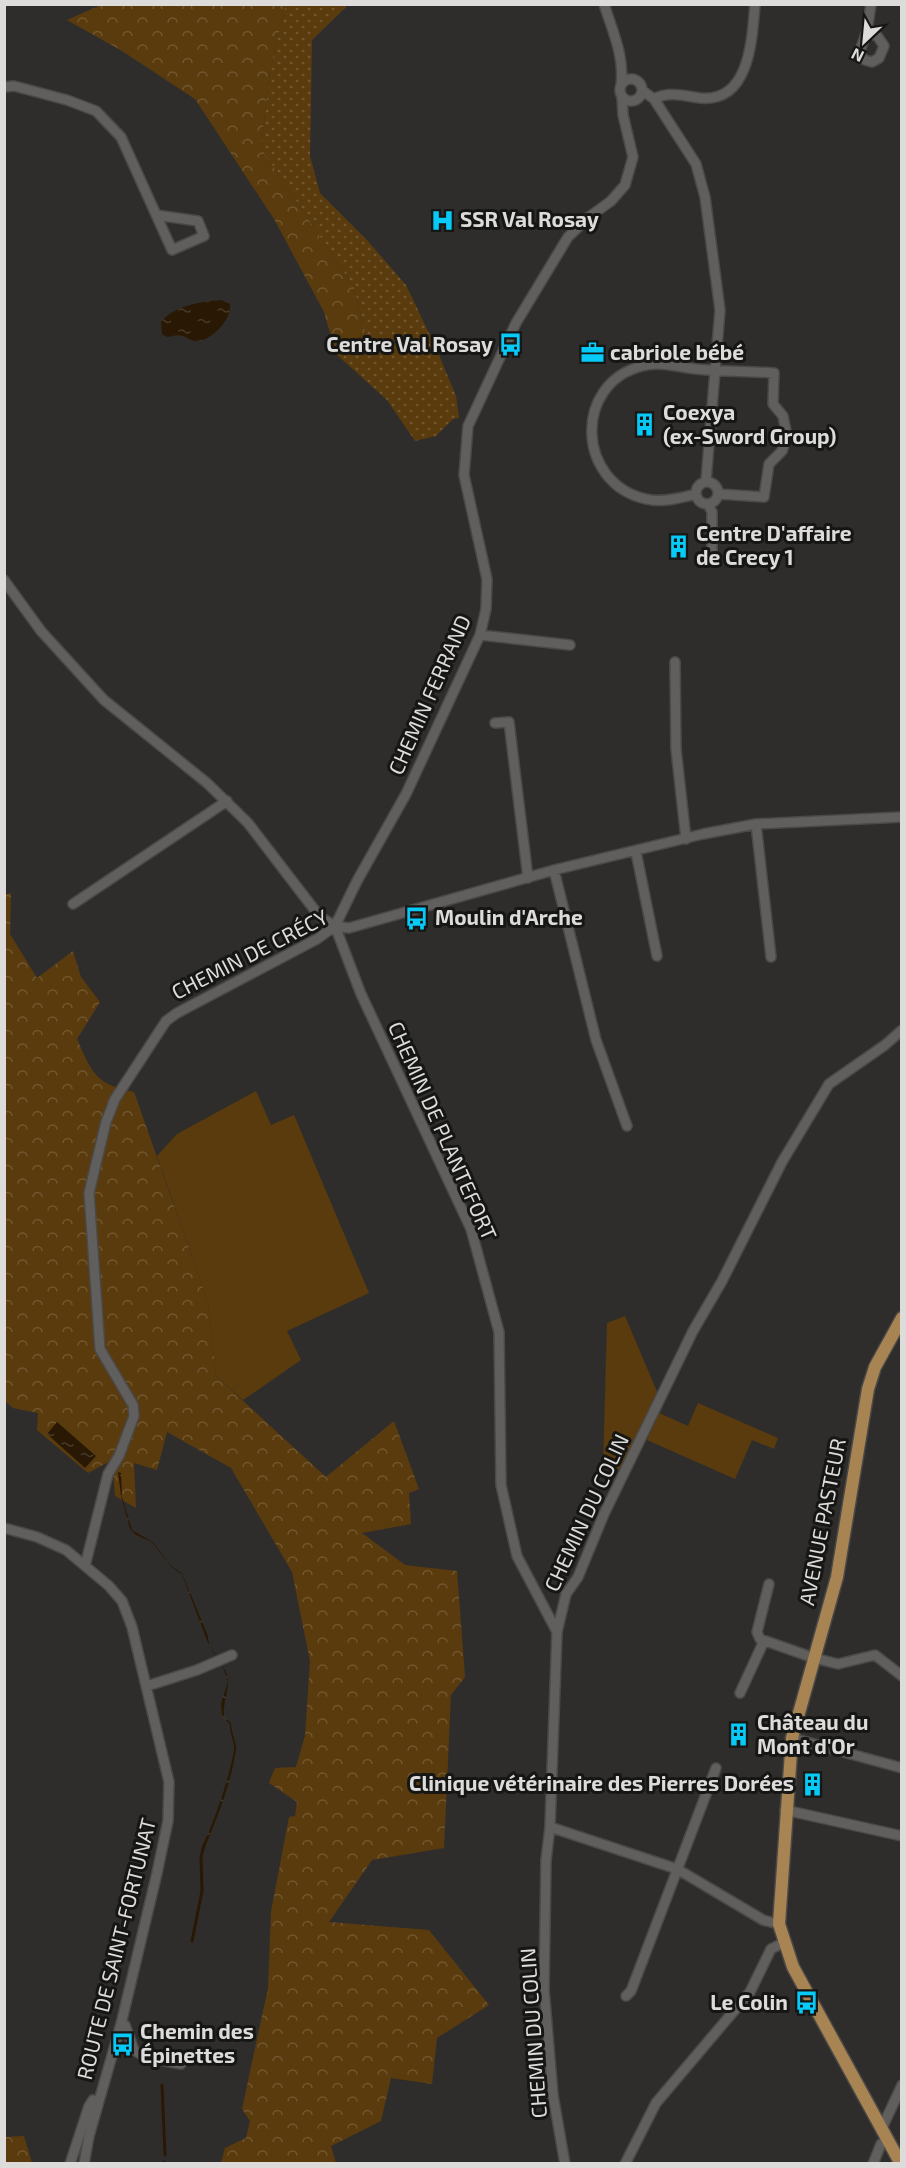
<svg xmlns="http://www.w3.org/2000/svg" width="906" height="2168" font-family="'Exo 2',sans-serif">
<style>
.green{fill:#5a3b0d}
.forest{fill:url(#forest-crowns)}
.park{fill:url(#park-dots)}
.water{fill:url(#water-ripples)}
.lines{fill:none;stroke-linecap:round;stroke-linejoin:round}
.stream{stroke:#291904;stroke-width:3}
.minor-casing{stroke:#4a4948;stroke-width:12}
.major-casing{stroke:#4a4948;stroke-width:15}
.minor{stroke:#615f5d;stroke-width:9}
.major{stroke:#a88452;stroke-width:12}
.labels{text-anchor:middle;stroke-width:6;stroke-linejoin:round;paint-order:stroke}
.poi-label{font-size:21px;font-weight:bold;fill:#dddcdb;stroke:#161615;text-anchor:start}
.street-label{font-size:21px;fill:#dddcdb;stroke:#161615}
</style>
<defs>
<pattern id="forest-crowns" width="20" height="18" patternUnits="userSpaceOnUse" patternTransform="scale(1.5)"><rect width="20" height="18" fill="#5a3b0d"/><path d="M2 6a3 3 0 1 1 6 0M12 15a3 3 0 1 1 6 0" fill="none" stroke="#715730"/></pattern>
<pattern id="park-dots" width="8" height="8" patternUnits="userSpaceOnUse" patternTransform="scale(1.5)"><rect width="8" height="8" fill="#5a3b0d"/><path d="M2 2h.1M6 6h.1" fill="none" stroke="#715730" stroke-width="1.8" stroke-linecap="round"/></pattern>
<pattern id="water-ripples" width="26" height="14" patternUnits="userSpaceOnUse" patternTransform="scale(1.5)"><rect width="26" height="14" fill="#291904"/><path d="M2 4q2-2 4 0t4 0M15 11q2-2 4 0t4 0" fill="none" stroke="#483a28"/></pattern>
</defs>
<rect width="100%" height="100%" fill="#2f2d2b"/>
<path class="green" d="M256,1091L271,1125L294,1115L369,1293L287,1331L301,1360L243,1400L216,1376L208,1302L157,1156L177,1134Z
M625,1316L658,1394L623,1470L603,1467L607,1323Z
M698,1403L778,1438L774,1449L752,1440L735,1479L647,1440L659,1413L688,1426Z"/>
<path class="forest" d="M101,5H286L270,71L261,148L354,287L366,334L343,344L336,354L324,312L274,219L195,99L122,51L67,20Z
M11,893L10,934L37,978L73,951L81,977L100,1002L77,1039C92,1073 95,1084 134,1092L208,1302L216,1376L326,1477L394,1421L419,1489L409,1493L411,1524L362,1533L405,1565L457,1571L465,1677L451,1695L444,1848L372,1860L329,1922L429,1930L489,2005L437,2038L432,2084L391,2078L381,2121L331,2146L336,2163H221L225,2148L246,2138L250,2121L242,2109L268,1988L271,1912L289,1817L295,1816L297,1802L269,1783L275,1768L296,1767L305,1736L310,1661L292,1572L231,1468L167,1432L157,1470L134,1463L136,1508L115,1496L112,1460L88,1473L37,1430L38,1413L13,1408L5,1401L4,895Z
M24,2136L32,2163H5V2137Z"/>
<path class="park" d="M286,5H348L312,40L310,156L320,193L366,239L406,285L436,348L456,396L459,418L453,419L436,436L415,441L387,400L336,354L343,344L366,334L354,287L261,148L270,71Z"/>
<path class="water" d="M221,300L230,304C232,319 212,341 196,341C190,341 187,337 182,336C177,334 172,337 167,337L162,334L161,322C175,305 200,302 221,300Z
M57,1422L96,1456L85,1468L47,1434Z
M118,1472L121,1473L122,1497L132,1530L153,1542L171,1566L182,1573L208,1636C208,1653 230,1666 228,1684C227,1696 223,1704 224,1717L231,1723C231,1732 237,1743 236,1750C231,1784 217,1818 204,1850L201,1849C216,1817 227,1785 234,1751C235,1742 229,1734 230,1724L222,1717L221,1703L228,1682L222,1664L207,1641L182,1574L171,1567L152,1542L136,1535L130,1529L121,1496Z"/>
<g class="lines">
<path class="stream" d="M192,1941L202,1891L201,1857L204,1845
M162,2085L165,2155
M164,2164V2162"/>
<defs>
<path id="minor" d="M604,4C612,30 625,57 621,85
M867,31L878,37L884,46L879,58L872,62L865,60L859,54L867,31L871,4
M620 90a11 11 0 1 1 22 0a11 11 0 1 1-22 0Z
M4,87L14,86L67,100L96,111L121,137L172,250L204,236L198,221L156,215
M643,91L654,99L696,164L705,197L720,310L706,481
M654,99C668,91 685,96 700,98C750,103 752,39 755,4
M696 493a11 11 0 1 1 22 0a11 11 0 1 1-22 0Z
M696,494C681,498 661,503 646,499C577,484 572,384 642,366C659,361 679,367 696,369C722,372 748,371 774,373L773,404L783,416L787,436L782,451L769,464L764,497L719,494
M708,504L712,512V559
M4,580L41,631L104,700L207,783L248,823L320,917L335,926L349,928L554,870L703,834L756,824L902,817
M480,635L570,645
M675,662L676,749L686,839
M495,723L509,722L528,878
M756,824L771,957
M636,852L657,956
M554,870L596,1040L627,1126
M73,904L227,801
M335,926L361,994L471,1229L499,1332L501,1485L517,1556L557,1632
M4,1528L37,1537L66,1550L109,1586L122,1601L132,1627L169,1782L168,1821L157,1873L121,2024L89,2136L84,2164
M85,1566L108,1474L119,1456L134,1416L133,1405L100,1349L89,1193L106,1122L115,1099L166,1021L177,1013L317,939L335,926L357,881L406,794L480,635L486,609L487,579L464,475L468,426L516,323L568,237L589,217L611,201L625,185L633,157L623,115L622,97
M769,1584L757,1632L760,1639L814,1658L838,1664L875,1655L902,1676
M147,1686L197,1670L232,1655
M740,1693L764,1641
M792,1738L902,1768
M785,1810L902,1836
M550,1827L677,1869L763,1920L779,1924
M626,1996L631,1991L716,1768
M121,2024L125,2025L134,2050L145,2057L181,2064
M882,2128L902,2085
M70,2164L89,2106L93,2100L98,2102
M565,2164L553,2095L544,1989L546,1860L550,1827L557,1632L566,1594L578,1577L604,1514L693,1331L722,1281L782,1162L829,1084L885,1045L902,1030
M625,2164L656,2103L750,1992L771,1949L785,1942
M873,2164L881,2144L888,2140"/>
<path id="major" d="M901,2164L793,1967L779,1924L792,1738L837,1577L868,1389L875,1367L902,1318"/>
</defs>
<use href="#minor" class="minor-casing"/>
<use href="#major" class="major-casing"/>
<use href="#minor" class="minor"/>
<use href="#major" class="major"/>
</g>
<defs>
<symbol id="hospital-bare" viewBox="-9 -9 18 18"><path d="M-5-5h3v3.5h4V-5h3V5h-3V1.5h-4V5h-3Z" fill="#06cbf9" stroke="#161615" stroke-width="2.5" paint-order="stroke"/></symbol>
<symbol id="bus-bare" viewBox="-9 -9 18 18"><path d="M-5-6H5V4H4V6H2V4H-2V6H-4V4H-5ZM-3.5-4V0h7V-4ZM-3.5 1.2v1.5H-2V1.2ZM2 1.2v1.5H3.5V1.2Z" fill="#06cbf9" stroke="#161615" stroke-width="2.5" paint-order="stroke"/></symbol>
<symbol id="office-bare" viewBox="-9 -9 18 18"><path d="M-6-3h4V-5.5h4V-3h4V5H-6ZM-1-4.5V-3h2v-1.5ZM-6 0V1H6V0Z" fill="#06cbf9" stroke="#161615" stroke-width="2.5" paint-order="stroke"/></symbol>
<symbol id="building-bare" viewBox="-9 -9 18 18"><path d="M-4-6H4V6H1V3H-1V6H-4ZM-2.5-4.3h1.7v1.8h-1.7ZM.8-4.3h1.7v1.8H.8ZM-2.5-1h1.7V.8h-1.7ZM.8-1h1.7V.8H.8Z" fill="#06cbf9" stroke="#161615" stroke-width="2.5" paint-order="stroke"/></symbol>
</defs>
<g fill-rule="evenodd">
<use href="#hospital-bare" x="426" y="204" width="33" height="33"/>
<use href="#bus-bare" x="494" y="328" width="33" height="33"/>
<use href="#office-bare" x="576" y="336" width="33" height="33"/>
<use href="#building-bare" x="628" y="408" width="33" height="33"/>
<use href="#building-bare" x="662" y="530" width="33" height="33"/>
<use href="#bus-bare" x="400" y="902" width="33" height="33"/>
<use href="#building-bare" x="722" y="1718" width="33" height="33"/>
<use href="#building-bare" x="796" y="1768" width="33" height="33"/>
<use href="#bus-bare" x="790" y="1986" width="33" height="33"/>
<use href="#bus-bare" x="106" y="2028" width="33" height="33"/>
</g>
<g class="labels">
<g class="poi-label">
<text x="460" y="227">SSR Val Rosay</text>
<text x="493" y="352" text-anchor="end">Centre Val Rosay</text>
<text x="610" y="360">cabriole bébé</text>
<text x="663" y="420">Coexya<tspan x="663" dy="24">(ex-Sword Group)</tspan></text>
<text x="696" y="541">Centre D'affaire<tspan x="696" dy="24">de Crecy 1</tspan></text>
<text x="435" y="925">Moulin d'Arche</text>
<text x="757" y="1730">Château du<tspan x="757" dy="24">Mont d'Or</tspan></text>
<text x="794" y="1791" text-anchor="end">Clinique vétérinaire des Pierres Dorées</text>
<text x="788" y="2010" text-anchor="end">Le Colin</text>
<text x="140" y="2039">Chemin des<tspan x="140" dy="24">Épinettes</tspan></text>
</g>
<g class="street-label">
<text transform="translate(430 695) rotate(-66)" y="7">CHEMIN FERRAND</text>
<text transform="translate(250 955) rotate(-27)" y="7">CHEMIN DE CRÉCY</text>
<text transform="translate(442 1131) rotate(66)" y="7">CHEMIN DE PLANTEFORT</text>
<text transform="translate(587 1513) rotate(-65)" y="7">CHEMIN DU COLIN</text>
<text transform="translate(823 1522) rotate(-79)" y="7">AVENUE PASTEUR</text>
<text transform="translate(117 1949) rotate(-76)" y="7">ROUTE DE SAINT-FORTUNAT</text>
<text transform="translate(534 2033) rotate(-94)" y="7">CHEMIN DU COLIN</text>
</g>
</g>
<rect width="906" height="2168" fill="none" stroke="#dddcdb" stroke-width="12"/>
<g transform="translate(864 42) rotate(206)" stroke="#161615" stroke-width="4.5" paint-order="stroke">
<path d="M0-4.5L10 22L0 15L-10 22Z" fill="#dddcdb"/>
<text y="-9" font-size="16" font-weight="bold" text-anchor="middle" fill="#dddcdb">N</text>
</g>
</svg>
